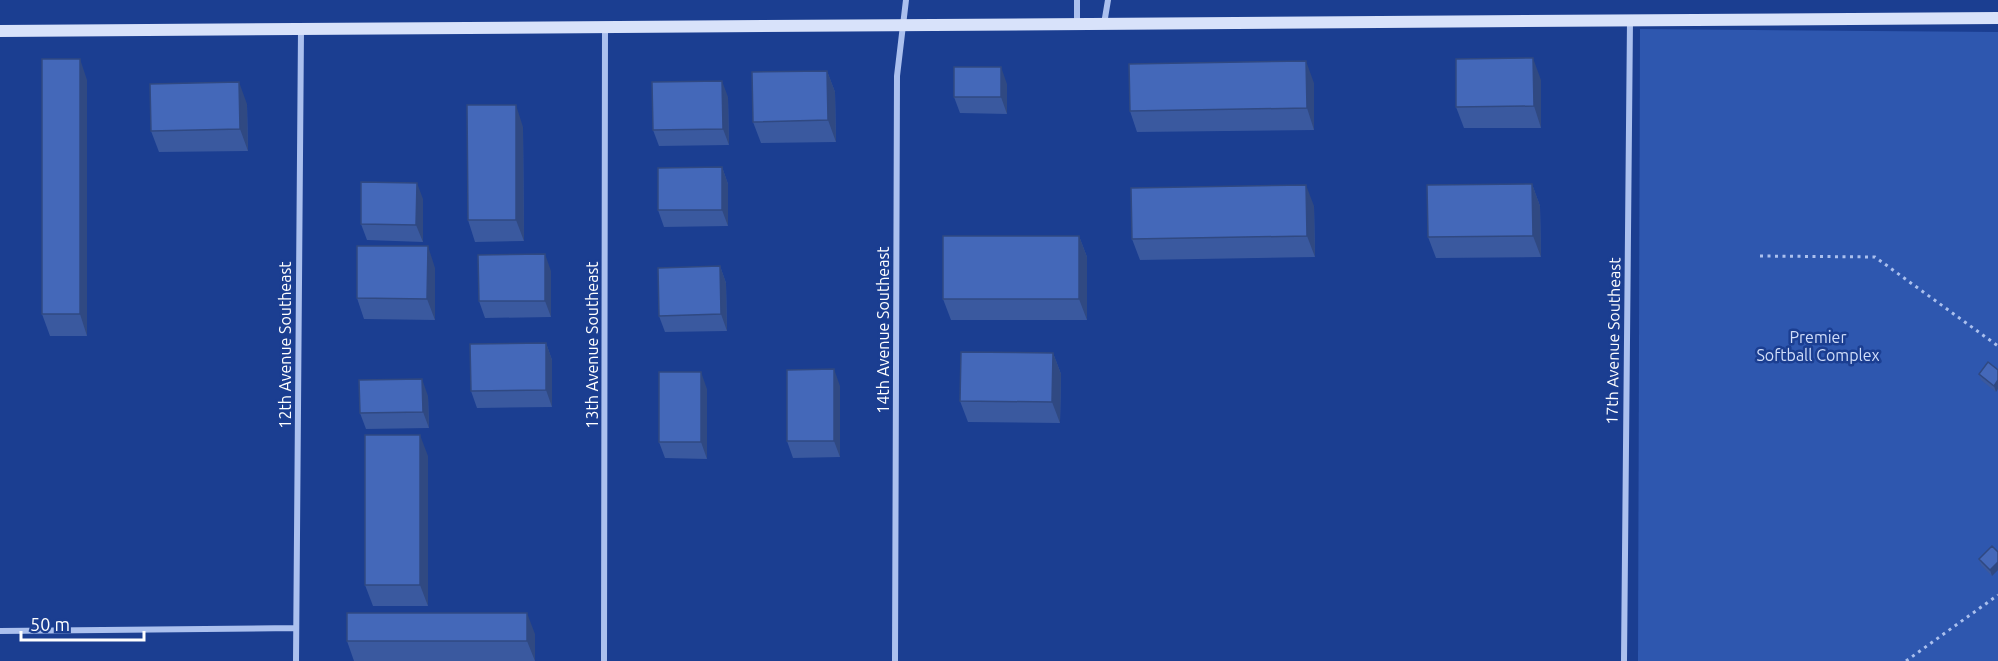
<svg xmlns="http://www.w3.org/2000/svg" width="1998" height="661" font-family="Ubuntu,sans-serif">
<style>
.green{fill:#2e57af}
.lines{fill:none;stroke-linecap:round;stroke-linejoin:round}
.path{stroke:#abc0ee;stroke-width:3;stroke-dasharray:3 4.5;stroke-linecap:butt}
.street{stroke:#abc0ee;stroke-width:6}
.secondary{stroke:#d8e2fa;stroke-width:12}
.wall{fill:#3a599f}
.shaded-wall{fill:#304982}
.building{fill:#4468b9;stroke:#304982;stroke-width:1.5}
.labels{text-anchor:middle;stroke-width:5;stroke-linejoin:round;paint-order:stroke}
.street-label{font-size:16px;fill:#fff;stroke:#1b3e91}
.park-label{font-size:16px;fill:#d1defa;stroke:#1b3e91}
</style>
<rect width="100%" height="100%" fill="#1b3e91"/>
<path class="green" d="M1640,29L1998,32V661H1638Z"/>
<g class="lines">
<path class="path" d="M1760,256L1875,257L1998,346
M1906,661L1998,595"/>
<path class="street" d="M1077,0V23
M1104,24L1108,0
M0,631L296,628
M296,661L301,30
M604,661L605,29
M895,661L897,76L906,0
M1624,661L1630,20"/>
<path class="secondary" d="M0,31L1998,18"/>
</g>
<path class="wall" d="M827,71L835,92L836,142L761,143L753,122Z
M87,80V336H50L42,314Z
M1541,80V128H1464L1456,107Z
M1314,83V130L1137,132L1130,111Z
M1007,84V114L960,113L954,97Z
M728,97L729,145L659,146L653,130Z
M247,104L248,151L159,152L151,131Z
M523,127L524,241L475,242L468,220Z
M722,167L728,184V226L664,227L658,210Z
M1532,184L1540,206L1541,257L1436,258L1428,237Z
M423,199V242L367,240L361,224Z
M1314,206L1315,257L1140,260L1132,239Z
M1079,236L1087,257V320H951L943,299Z
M720,266L726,283L727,331L665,332L659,316Z
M435,268V320L364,319L357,298Z
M551,271V317L485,318L479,301Z
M546,343L552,360V407L477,408L471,391Z
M1053,353L1061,374L1060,423L968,422L960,401Z
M1988,362L1996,392L1981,380L1979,374Z
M840,386V457L793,458L787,441Z
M707,389V459L665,458L659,442Z
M428,396L429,428L366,429L360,413Z
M428,456V606H373L365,585Z
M1998,552L1992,576L1981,565L1979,559Z
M535,634V661H354L347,641Z"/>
<path class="shaded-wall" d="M1533,58L1541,80V128L1534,106Z
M80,59L87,80V336L80,314Z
M1306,61L1314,83V130L1307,108Z
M1001,67L1007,84V114L1001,97Z
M827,71L835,92L836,142L828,120Z
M722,81L728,97L729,145L723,129Z
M239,82L247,104L248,151L240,129Z
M516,105L523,127L524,241L516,220Z
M722,167L728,184V226L722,210Z
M417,183L423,199V242L416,225Z
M1532,184L1540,206L1541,257L1533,236Z
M1306,185L1314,206L1315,257L1307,236Z
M1079,236L1087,257V320L1079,299Z
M428,246L435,268V320L427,299Z
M545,254L551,271V317L545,301Z
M720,266L726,283L727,331L721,314Z
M546,343L552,360V407L546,390Z
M1053,353L1061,374L1060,423L1052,402Z
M834,369L840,386V457L834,441Z
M701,372L707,389V459L701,442Z
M422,379L428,396L429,428L423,412Z
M1998,380V389L1996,392L1994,386Z
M420,435L428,456V606L420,585Z
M1998,562V570L1992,576L1990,570Z
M527,613L535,634V661L527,641Z"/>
<path class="building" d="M1533,58L1534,106L1456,107V59Z
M42,59H80V314H42Z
M1306,61L1307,108L1130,111L1129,64Z
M954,67H1001V97H954Z
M827,71L828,120L753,122L752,72Z
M722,81L723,129L653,130L652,82Z
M239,82L240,129L151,131L150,84Z
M467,105H516V220H468Z
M722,167V210H658V168Z
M361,182L417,183L416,225L361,224Z
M1532,184L1533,236L1428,237L1427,185Z
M1306,185L1307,236L1132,239L1131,188Z
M943,236H1079V299H943Z
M357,246H428L427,299L357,298Z
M545,254V301H479L478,255Z
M720,266L721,314L659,316L658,268Z
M546,343V390L471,391L470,344Z
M961,352L1053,353L1052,402L960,401Z
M1988,362L1998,370V380L1994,386L1979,374Z
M834,369V441H787V370Z
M659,372H701V442H659Z
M422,379L423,412L360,413L359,380Z
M365,435H420V585H365Z
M1992,546L1998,552V562L1990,570L1979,559Z
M347,613H527V641H347Z"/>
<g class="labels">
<g class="street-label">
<text transform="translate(883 330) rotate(-90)" y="6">14th Avenue Southeast</text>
<text transform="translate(1613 341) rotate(-89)" y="6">17th Avenue Southeast</text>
<text transform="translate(285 345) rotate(-90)" y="6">12th Avenue Southeast</text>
<text transform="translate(592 345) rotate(-90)" y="6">13th Avenue Southeast</text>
</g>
<g class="park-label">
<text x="1818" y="343">Premier<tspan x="1818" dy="18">Softball Complex</tspan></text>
</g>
</g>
<path d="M21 631v9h123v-9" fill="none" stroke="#ffffff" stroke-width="3"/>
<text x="30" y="631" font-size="18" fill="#ffffff" stroke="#1b3e91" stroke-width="4.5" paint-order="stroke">50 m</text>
</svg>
